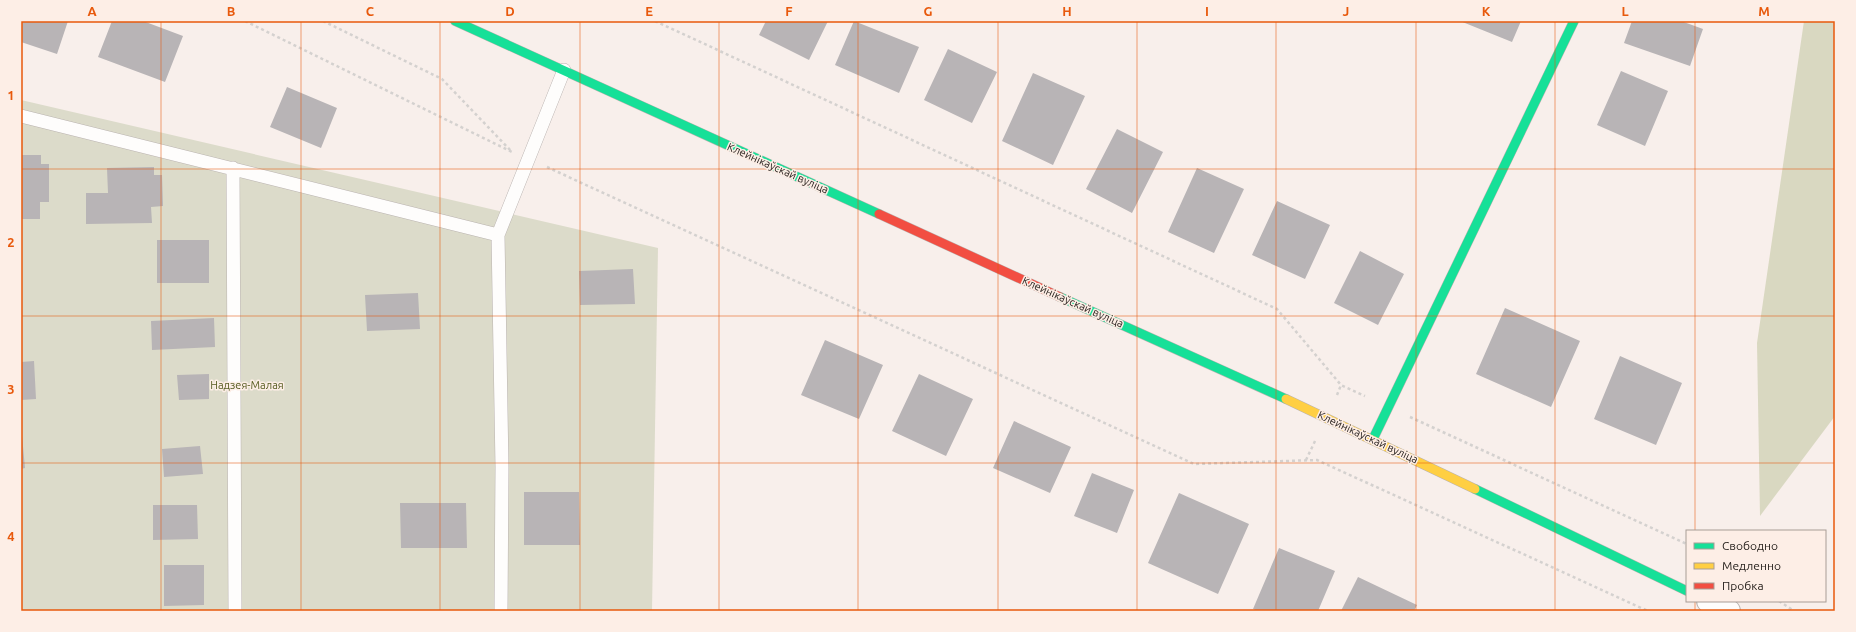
<svg xmlns="http://www.w3.org/2000/svg" width="1856" height="632" font-family="Ubuntu,sans-serif">
<style>
.green{fill:#dcdbca}
.forest{fill:#d9d8c1}
.building{fill:#b8b4b6}
.lines{fill:none;stroke-linecap:round;stroke-linejoin:round}
.lane-casing{stroke:#bab3b0;stroke-width:14}
.street-casing{stroke:#bab3b0;stroke-width:24}
.fast-casing{stroke:#bab3b0;stroke-width:10}
.slow-casing{stroke:#bab3b0;stroke-width:10}
.jam-casing{stroke:#bab3b0;stroke-width:10}
.path{stroke:#d4d1cf;stroke-width:2.5;stroke-dasharray:3 3;stroke-linecap:butt}
.lane{stroke:#fefdfc;stroke-width:13}
.street{stroke:#fefdfc;stroke-width:22}
.fast{stroke:#16e098;stroke-width:9}
.slow{stroke:#ffcf43;stroke-width:9}
.jam{stroke:#f24e42;stroke-width:9}
.grid{fill:none;stroke:#e8590c;stroke-width:1;stroke-opacity:0.55}
.labels{text-anchor:middle;stroke-width:3;stroke-linejoin:round;paint-order:stroke}
.street-label{font-size:11px;fill:#29231f;stroke:#fdeee6}
.park-label{font-size:11px;fill:#565c20;stroke:#fdeee6}
.neatline{fill:none;stroke:#e8590c;stroke-width:1.5}
.grid-label{font-size:13px;text-anchor:middle;font-weight:bold;fill:#e8590c}
</style>
<rect width="100%" height="100%" fill="#f8efeb"/>
<path class="green" d="M21,100L658,248L652,611H21Z"/>
<path class="forest" d="M1804,21H1835V416L1760,516L1757,343Z"/>
<path class="building" d="M21,21H68L57,54L21,42Z
M112,21H143L183,36L165,82L98,57Z
M766,21H828L809,60L759,35Z
M854,21L919,47L899,93L835,65Z
M1460,21H1521L1512,42Z
M1632,21H1681L1703,29L1690,66L1624,43Z
M948,49L997,72L972,123L924,100Z
M1621,71L1668,91L1645,146L1597,125Z
M1033,73L1085,96L1053,165L1002,141Z
M287,87L337,108L321,148L270,127Z
M1117,129L1163,152L1132,213L1086,189Z
M21,155H41V164H49V202H40V219H21Z
M154,167V175H162L163,206L151,207L152,223L86,224V193H108L107,168Z
M1197,168L1244,189L1214,253L1168,232Z
M1277,201L1330,225L1305,279L1252,255Z
M157,240H209V283H157Z
M1360,251L1404,274L1378,325L1334,303Z
M633,269L635,304L580,305L579,271Z
M418,293L420,329L367,331L365,295Z
M1505,308L1580,341L1551,407L1476,374Z
M214,318L215,347L152,350L151,321Z
M825,340L883,365L859,419L801,395Z
M1620,356L1682,383L1656,445L1594,419Z
M34,361L36,399L21,400V362Z
M209,374V399L179,400L177,375Z
M919,374L973,399L946,456L892,431Z
M1014,421L1071,447L1050,493L993,468Z
M22,436L25,468L21,469V437Z
M200,446L203,474L164,477L162,449Z
M1092,473L1134,490L1117,533L1074,516Z
M524,492H579L580,545H524Z
M1179,493L1249,524L1218,594L1148,563Z
M400,503H466L467,548H401Z
M153,505H197L198,539L153,540Z
M1279,548L1335,571L1318,611H1258L1253,609Z
M164,565H204V605L164,606Z
M1358,577L1417,605L1414,611H1341Z"/>
<g class="lines">
<defs>
<path id="lane" d="M21,116L498,235L502,467L501,611
M233,168L235,611
M498,235L564,70"/>
<path id="street" d="M1708,601L1729,611"/>
<path id="fast" d="M455,21L879,214
M1060,297L1286,399
M1373,439L1574,21
M1475,489L1687,591"/>
<path id="slow" d="M1286,399L1475,489"/>
<path id="jam" d="M879,214L1060,297"/>
</defs>
<use href="#lane" class="lane-casing"/>
<use href="#street" class="street-casing"/>
<use href="#fast" class="fast-casing"/>
<use href="#slow" class="slow-casing"/>
<use href="#jam" class="jam-casing"/>
<path class="path" d="M245,21L512,152L442,79L323,21
M655,21L1277,309L1341,385
M547,167L1194,464L1317,460L1648,611
M1337,395L1341,385L1365,396
M1410,417L1687,544
M1306,460L1316,439
M1779,601L1794,611"/>
<use href="#lane" class="lane"/>
<use href="#street" class="street"/>
<use href="#fast" class="fast"/>
<use href="#slow" class="slow"/>
<use href="#jam" class="jam"/>
</g>
<path class="grid" d="M161,21V611M301,21V611M440,21V611M580,21V611M719,21V611M858,21V611M998,21V611M1137,21V611M1276,21V611M1416,21V611M1555,21V611M1695,21V531M21,169H1835M21,316H1835M21,463H1835M1695,601V611"/>
<g class="labels">
<g class="street-label">
<text transform="translate(778 168) rotate(24)" y="4">Клейнікаўскай вуліца</text>
<text transform="translate(1073 302) rotate(24)" y="4">Клейнікаўскай вуліца</text>
<text transform="translate(1368 437) rotate(25)" y="4">Клейнікаўскай вуліца</text>
</g>
<g class="park-label">
<text x="247" y="389">Надзея-Малая</text>
</g>
</g>
<rect width="1856" height="632" fill="none" stroke="#fdeee6" stroke-width="44"/>
<rect x="1686" y="530" width="140" height="72" fill="#fdeee6" stroke="#a89d96"/>
<rect x="1694" y="543" width="20" height="6" fill="#16e098" stroke="#a89d96"/>
<text x="1722" y="550" font-size="12" fill="#29231f">Свободно</text>
<rect x="1694" y="563" width="20" height="6" fill="#ffcf43" stroke="#a89d96"/>
<text x="1722" y="570" font-size="12" fill="#29231f">Медленно</text>
<rect x="1694" y="583" width="20" height="6" fill="#f24e42" stroke="#a89d96"/>
<text x="1722" y="590" font-size="12" fill="#29231f">Пробка</text>
<rect x="22" y="22" width="1812" height="588" class="neatline"/>
<g class="grid-label">
<text x="92" y="16">A</text>
<text x="231" y="16">B</text>
<text x="370" y="16">C</text>
<text x="510" y="16">D</text>
<text x="649" y="16">E</text>
<text x="789" y="16">F</text>
<text x="928" y="16">G</text>
<text x="1067" y="16">H</text>
<text x="1207" y="16">I</text>
<text x="1346" y="16">J</text>
<text x="1486" y="16">K</text>
<text x="1625" y="16">L</text>
<text x="1764" y="16">M</text>
<text x="11" y="100">1</text>
<text x="11" y="247">2</text>
<text x="11" y="394">3</text>
<text x="11" y="541">4</text>
</g>
</svg>
